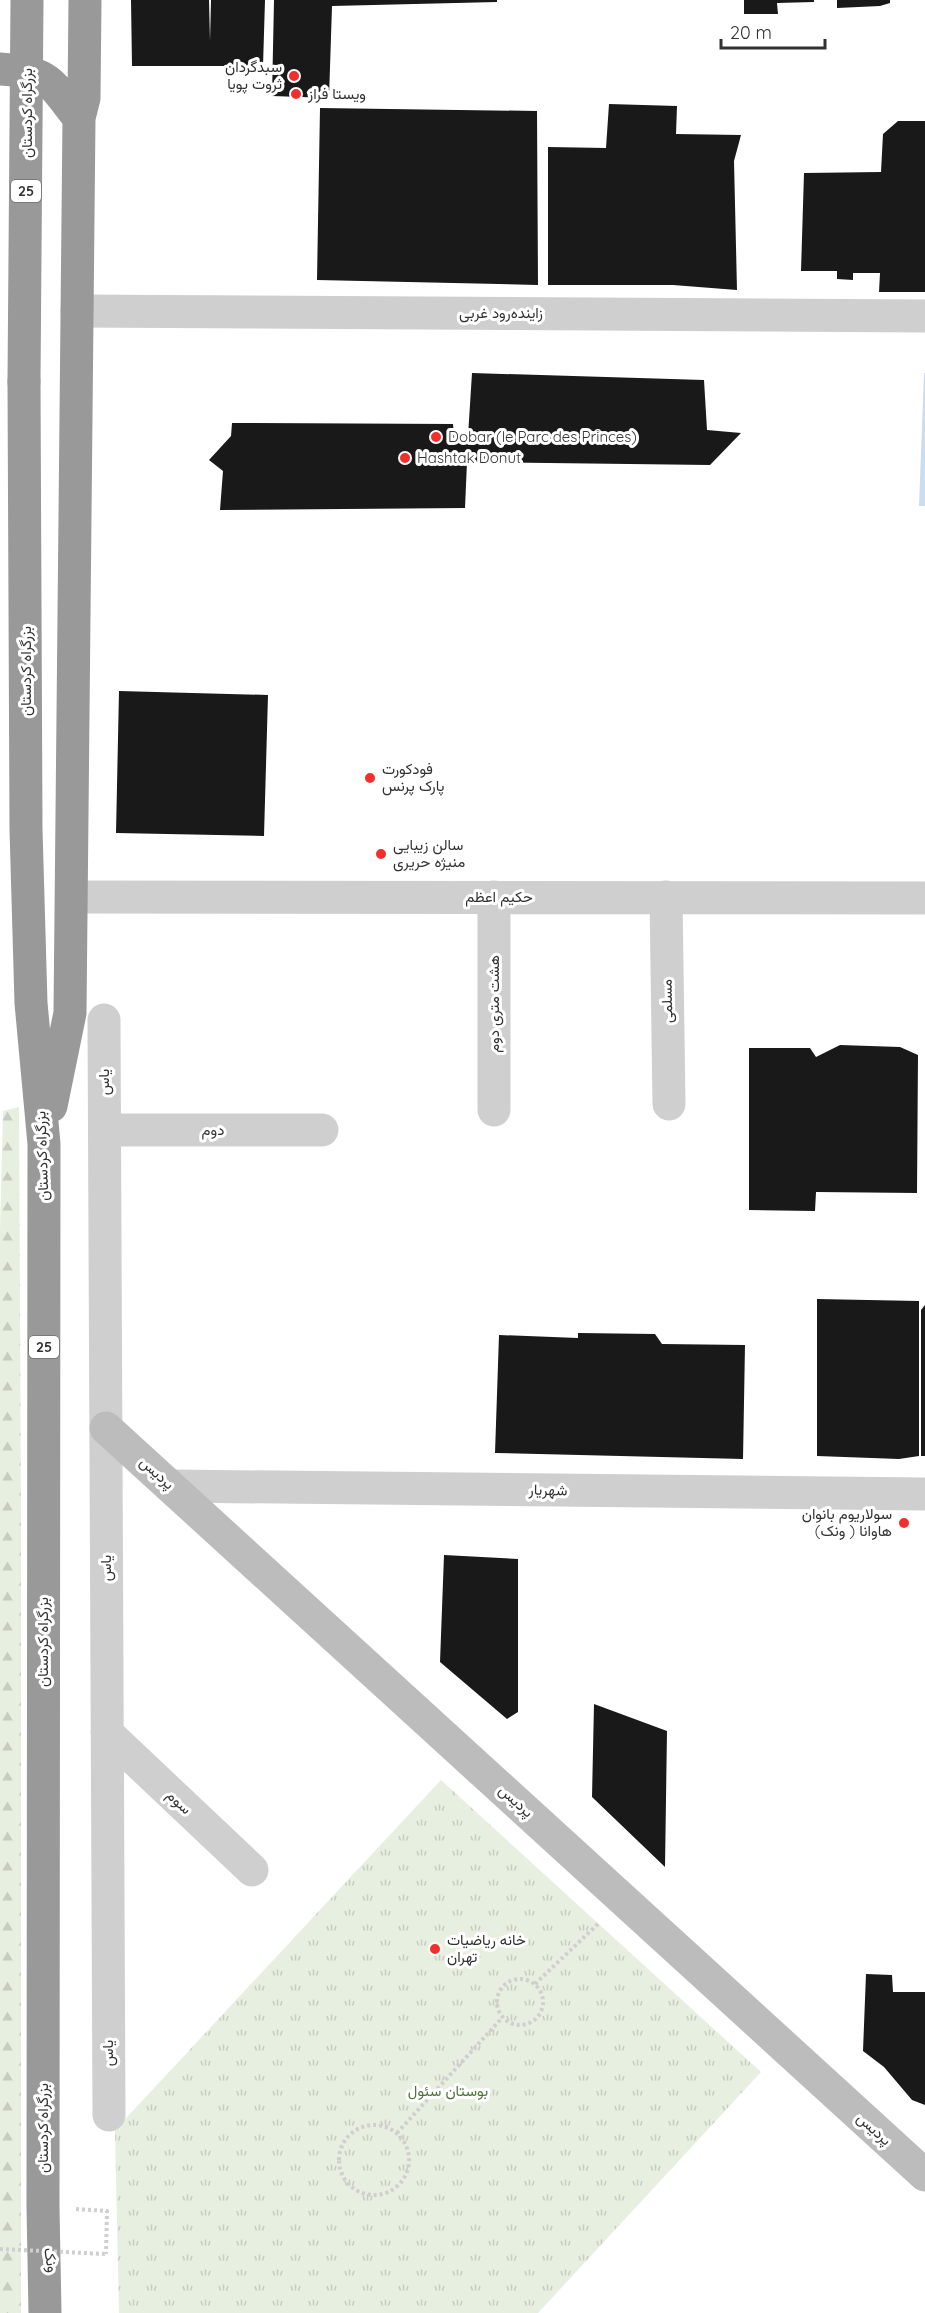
<svg xmlns="http://www.w3.org/2000/svg" width="925" height="2313" font-family="Quicksand,Vazirmatn,sans-serif">
<style>
.forest{fill:url(#forest-firs)}
.park{fill:url(#park-tufts)}
.water{fill:#cbdef0}
.building{fill:#191919}
.lines{fill:none;stroke-linecap:round;stroke-linejoin:round}
.path{stroke:#cfcfcf;stroke-width:4;stroke-dasharray:3 3;stroke-linecap:butt}
.street{stroke:#cfcfcf;stroke-width:33}
.secondary{stroke:#bcbcbc;stroke-width:33}
.highway{stroke:#999;stroke-width:33}
.path-bridge{stroke:#cfcfcf;stroke-width:4;stroke-dasharray:3 3;stroke-linecap:butt}
.highway-bridge{stroke:#999;stroke-width:33}
.poi-dot{fill:#f22f2b;stroke:#fff;stroke-width:2}
.labels{text-anchor:middle;stroke-width:6;stroke-linejoin:round;paint-order:stroke}
.shield{fill:#fff;stroke:#707070;stroke-width:1.5}
.shield-label{font-size:14px;font-weight:bold;fill:#323232}
.poi-label{font-size:15px;fill:#323232;stroke:#fff;text-anchor:start}
.street-label{font-size:15px;fill:#323232;stroke:#fff}
.park-label{font-size:15px;fill:#50723b;stroke:#fff}
</style>
<defs>
<pattern id="forest-firs" width="22" height="20" patternUnits="userSpaceOnUse" patternTransform="scale(1.5)"><rect width="22" height="20" fill="#e7efe0"/><path d="M5 1l3.5 6h-7zM16 11l3.5 6h-7z" fill="#c7cdc1"/></pattern>
<pattern id="park-tufts" width="24" height="20" patternUnits="userSpaceOnUse" patternTransform="scale(1.5)"><rect width="24" height="20" fill="#e7efe0"/><path d="M3 7l-1-3M5 7V3M7 7l1-3M15 17l-1-3M17 17v-4M19 17l1-3" fill="none" stroke="#c7cdc1"/></pattern>
</defs>
<rect width="100%" height="100%" fill="#fff"/>
<path class="forest" d="M19,1107L21,1516V2313H0V1232L3,1111Z"/>
<path class="park" d="M441,1780L761,2072L538,2313H119L115,2130Z"/>
<path class="water" d="M924,373H925V506H919Z"/>
<path class="building" d="M131,0H209L210,41L211,0H265L263,66H132Z
M274,0H497V2L332,6L329,98L272,96Z
M744,0H814V2L777,3L778,14H744Z
M837,0H890V3L880,6L837,8Z
M609,104L677,106L676,134L741,135L734,161L737,290L673,285H548V147L606,148Z
M320,108L537,111L538,285L317,280Z
M898,121H925V292H879L880,273H853V280L837,279V271H801L804,173L881,172L883,134Z
M472,373L704,380L707,430L741,433L710,465L467,462L465,508L220,510L223,471L209,460L231,436L232,423L453,424L454,435L468,436Z
M119,691L268,695L264,836L116,833Z
M840,1045L900,1047L918,1055L917,1193L816,1192L815,1211L749,1210V1048H810L816,1057Z
M817,1299L919,1301V1456L899,1459L817,1456Z
M925,1305V1456H921V1310Z
M578,1333L655,1334L662,1344L745,1345L743,1459L495,1453L499,1335L578,1338Z
M444,1555L518,1559V1712L507,1719L440,1662Z
M594,1704L667,1731L665,1867L592,1797Z
M866,1974L892,1975L893,1992H925V2105L912,2100L884,2067L863,2051Z"/>
<g class="lines">
<path class="path" d="M497 2002a23 23 0 1 1 46 0a23 23 0 1 1-46 0Z
M535,1984L599,1923
M339 2160a35 35 0 1 1 70 0a35 35 0 1 1-70 0Z
M397,2133L502,2018
M76,2209L107,2211L106,2254"/>
<path class="street" d="M77,311L925,316
M72,897L925,898
M494,897V1110
M666,897L669,1104
M104,1020L109,2115
M105,1130H322
M172,1486L925,1494
M107,1733L252,1870"/>
<path class="secondary" d="M106,1428L925,2175"/>
<path class="highway" d="M0,69C50,72 50,82 79,118
M24,382L26,829L31,1003L44,1144L43,2207L45,2313
M51,1106L70,1013L79,118L84,98L85,0"/>
<path class="path-bridge" d="M0,2249L106,2254"/>
<path class="highway-bridge" d="M24,382L27,0"/>
</g>
<g class="poi-dot">
<circle cx="294" cy="76" r="6"/>
<circle cx="296" cy="94" r="6"/>
<circle cx="436" cy="437" r="6"/>
<circle cx="405" cy="458" r="6"/>
<circle cx="370" cy="778" r="6"/>
<circle cx="381" cy="854" r="6"/>
<circle cx="904" cy="1523" r="6"/>
<circle cx="435" cy="1949" r="6"/>
</g>
<g class="labels">
<g class="shield">
<rect x="11" y="180" width="30" height="22" rx="4.5"/>
<rect x="29" y="1336" width="30" height="22" rx="4.5"/>
</g>
<g class="shield-label">
<text x="26" y="196">25</text>
<text x="44" y="1352">25</text>
</g>
<g class="poi-label">
<text x="282" y="72" text-anchor="end">سبدگردان<tspan x="282" dy="17">ثروت پویا</tspan></text>
<text x="308" y="99">ویستا فراز</text>
<text x="448" y="442">Dobar (le Parc des Princes)</text>
<text x="417" y="463">Hashtak Donut</text>
<text x="382" y="774">فودکورت<tspan x="382" dy="17">پارک پرنس</tspan></text>
<text x="393" y="850">سالن زیبایی<tspan x="393" dy="17">منیژه حریری</tspan></text>
<text x="892" y="1519" text-anchor="end">سولاریوم بانوان<tspan x="892" dy="17">هاوانا ( ونک)</tspan></text>
<text x="447" y="1945">خانه ریاضیات<tspan x="447" dy="17">تهران</tspan></text>
</g>
<g class="street-label">
<text transform="translate(27 113) rotate(-90)" y="5">بزرگراه کردستان</text>
<text x="501" y="318">زاینده‌رود غربی</text>
<text transform="translate(26 671) rotate(-90)" y="5">بزرگراه کردستان</text>
<text x="499" y="902">حکیم اعظم</text>
<text transform="translate(667 1001) rotate(-91)" y="5">مسلمی</text>
<text transform="translate(494 1004) rotate(-90)" y="5">هشت متری دوم</text>
<text transform="translate(104 1082) rotate(-90)" y="5">یاس</text>
<text x="213" y="1135">دوم</text>
<text transform="translate(42 1156) rotate(-92)" y="5">بزرگراه کردستان</text>
<text transform="translate(157 1473) rotate(42)" y="5">پردیس</text>
<text transform="translate(548 1490) rotate(1)" y="5">شهریار</text>
<text transform="translate(106 1568) rotate(-90)" y="5">یاس</text>
<text transform="translate(43 1642) rotate(-90)" y="5">بزرگراه کردستان</text>
<text transform="translate(516 1801) rotate(42)" y="5">پردیس</text>
<text transform="translate(179 1802) rotate(43)" y="5">سوم</text>
<text transform="translate(108 2053) rotate(-90)" y="5">یاس</text>
<text transform="translate(43 2128) rotate(-90)" y="5">بزرگراه کردستان</text>
<text transform="translate(874 2129) rotate(42)" y="5">پردیس</text>
<text transform="translate(51 2260) rotate(81)" y="5">ونک</text>
</g>
<g class="park-label">
<text x="448" y="2096">بوستان سئول</text>
</g>
</g>
<path d="M721 39v9h104v-9" fill="none" stroke="#323232" stroke-width="3"/>
<text x="730" y="39" font-size="18" fill="#323232" stroke="#ffffff" stroke-width="4.5" paint-order="stroke">20 m</text>
</svg>
